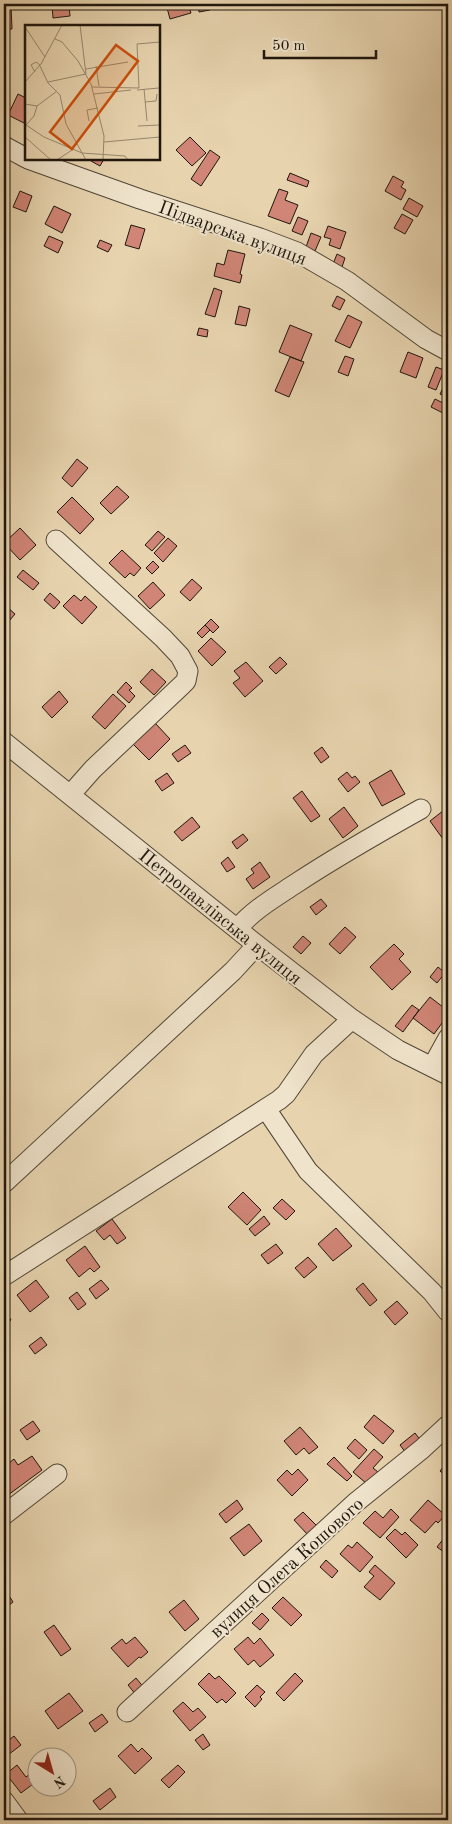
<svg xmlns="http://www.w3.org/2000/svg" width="452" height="1824" font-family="'Old Standard TT',serif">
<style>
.building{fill:#d08576;stroke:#1f160d}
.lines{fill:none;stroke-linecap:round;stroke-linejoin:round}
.minor-casing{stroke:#514636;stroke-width:21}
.minor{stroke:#efe3cb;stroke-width:19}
.labels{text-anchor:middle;stroke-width:4;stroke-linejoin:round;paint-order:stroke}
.street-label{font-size:19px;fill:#1f160d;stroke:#efe3cb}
.inset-road{fill:none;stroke:#97886e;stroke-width:1}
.view{fill:#ca4f0c;fill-opacity:0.15;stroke:#ca4f0c;stroke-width:2.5}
.inset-edge{fill:none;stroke:#1f160d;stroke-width:2.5}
</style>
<rect width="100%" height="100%" fill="#e7d4af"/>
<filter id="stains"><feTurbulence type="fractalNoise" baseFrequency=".004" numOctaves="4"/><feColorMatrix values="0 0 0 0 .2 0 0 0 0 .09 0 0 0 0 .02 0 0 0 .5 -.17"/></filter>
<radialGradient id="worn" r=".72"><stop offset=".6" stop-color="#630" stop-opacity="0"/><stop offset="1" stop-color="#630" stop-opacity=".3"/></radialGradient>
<path class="building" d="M52,4H69L70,16L53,18Z
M166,4H188L191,13L170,19Z
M198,4H209L210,10L199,12Z
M11,5L12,29H4V6Z
M18,94L26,98V124L8,115Z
M190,137L206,153L192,166L176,150Z
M210,150L220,157L201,186L191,179Z
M93,159H104L100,166L91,161Z
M290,173L309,181L307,187L287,180Z
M393,176L404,182L401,187L406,190L401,200L385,191Z
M279,189L288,192L285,200L298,205L290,224L268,216Z
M20,191L32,196L26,212L13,207Z
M409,198L423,206L417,217L403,209Z
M54,206L71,214L62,233L45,224Z
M402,214L413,220L405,234L394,228Z
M298,217L308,221L302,235L292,231Z
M131,225L145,229L139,249L125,245Z
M328,226L346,232L340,249L329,245L331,239L324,237Z
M311,233L321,237L315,251L306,247Z
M49,236L63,242L58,253L44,246Z
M100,240L112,245L108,252L97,247Z
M228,250L245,254L240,274L242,275L240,283L214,276L217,263L224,265Z
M337,254L345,258L342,267L333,264Z
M214,288L222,291L215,317L205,314Z
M337,296L345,300L340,310L332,306Z
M239,306L250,309L246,326L235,324Z
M348,315L362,322L350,348L335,341Z
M290,325L312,334L301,361L279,352Z
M199,328L208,330L207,337L197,335Z
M408,352L423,358L416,378L400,372Z
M345,356L354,359L348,376L338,372Z
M290,357L304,362L289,397L275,391Z
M436,367L444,370L436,390L428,387Z
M446,382L448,383V398L440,394Z
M435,399L447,405L443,413L431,407Z
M77,459L88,468L72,487L62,478Z
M117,486L129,497L111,514L100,503Z
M72,497L94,519L80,534L57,512Z
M20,528L36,545L20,560L4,543Z
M158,531L165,537L152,551L145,545Z
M168,538L177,546L163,562L154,553Z
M122,550L141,568L134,576L130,573L125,578L109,563Z
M153,561L159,567L152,574L146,568Z
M23,570L39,583L33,590L17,577Z
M192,579L202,588L190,601L180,592Z
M153,582L165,595L150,609L138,596Z
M50,593L60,602L54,609L44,600Z
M74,595L81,601L85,596L97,607L82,624L63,606Z
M7,607L15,614L4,627V611Z
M211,619L219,627L213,633L205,625Z
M205,625L210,630L202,638L197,633Z
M211,638L226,652L212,666L198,651Z
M280,657L287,664L276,674L269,667Z
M246,662L263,681L245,697L233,683L240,678L234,671Z
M152,669L166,682L154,695L140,682Z
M126,682L132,688L129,690L135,696L129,703L117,692Z
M59,691L68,702L52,718L42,707Z
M113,694L126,706L105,729L92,717Z
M155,723L170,739L149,760L133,744Z
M185,745L191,753L178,762L172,754Z
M322,747L329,757L321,763L314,753Z
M391,770L405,794L382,806L369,783Z
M347,772L352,778L355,776L360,782L348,792L338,779Z
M167,773L174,783L162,791L155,781Z
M302,791L320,816L311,822L293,798Z
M344,807L358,826L343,838L329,819Z
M448,807V846L430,821Z
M192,817L200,827L182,841L174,832Z
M243,834L248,840L237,849L232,842Z
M228,857L235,867L227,872L221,863Z
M260,862L270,877L253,889L246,879L254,873L251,869Z
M321,899L327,906L316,915L310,907Z
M448,923V936L442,930Z
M345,927L356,937L340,954L329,944Z
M303,936L311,943L301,954L293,947Z
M394,944L404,954L399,959L411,972L392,990L370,967Z
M438,967L445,973L437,983L430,977Z
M430,997L448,1011V1015L434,1034L413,1018Z
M412,1005L419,1010L403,1032L395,1026Z
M243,1192L261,1210L247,1225L228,1207Z
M282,1199L295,1211L286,1220L273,1208Z
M264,1216L270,1224L255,1236L249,1229Z
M112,1219L126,1238L117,1244L110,1235L104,1240L96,1231Z
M336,1228L352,1246L333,1261L318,1244Z
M276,1244L283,1253L268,1264L261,1255Z
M85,1246L100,1267L94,1272L90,1268L79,1277L66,1260Z
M308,1257L317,1267L304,1278L295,1268Z
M36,1280L49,1297L30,1312L17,1295Z
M101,1280L109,1289L96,1299L89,1289Z
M363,1283L377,1300L370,1306L356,1289Z
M77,1292L86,1304L78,1310L69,1298Z
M397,1301L408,1313L395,1325L384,1312Z
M4,1310L11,1320L4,1325Z
M41,1337L47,1345L35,1354L29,1346Z
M4,1365L9,1372L4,1376Z
M374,1415L394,1431L383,1444L364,1427Z
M33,1421L40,1431L27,1440L20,1430Z
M300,1427L318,1447L309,1454L304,1448L296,1455L284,1441Z
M4,1431L9,1438L5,1441L4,1440Z
M415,1433L421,1441L406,1453L400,1445Z
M355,1439L367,1450L359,1459L347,1448Z
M374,1449L383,1457L373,1468L378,1472L367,1484L353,1472Z
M32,1456L42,1470L4,1498V1467L14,1459L18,1465Z
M334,1457L352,1476L347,1481L327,1464Z
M445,1465L448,1468V1471L445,1475L440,1471Z
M298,1469L308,1480L292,1496L277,1480L287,1470L292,1475Z
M237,1500L243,1509L226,1523L219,1514Z
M428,1500L445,1515L438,1523L436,1521L425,1533L410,1520Z
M391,1509L399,1517L380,1538L363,1523L375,1511L383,1518Z
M303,1512L317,1526L308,1535L294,1520Z
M249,1524L262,1541L244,1556L230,1538Z
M395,1529L402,1535L405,1532L418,1545L406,1558L386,1538Z
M448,1533V1555L437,1547Z
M357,1542L373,1557L360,1572L340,1554L348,1545L352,1548Z
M326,1560L338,1571L332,1578L320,1567Z
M375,1565L395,1583L380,1600L364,1587L374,1576L369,1572Z
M4,1588L13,1602L4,1609Z
M283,1597L302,1615L291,1626L272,1608Z
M184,1600L199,1619L185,1631L169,1612Z
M262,1613L269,1620L260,1630L252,1623Z
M54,1625L71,1649L61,1656L44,1632Z
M135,1637L148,1652L141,1658L139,1657L128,1667L111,1648L122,1639L126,1644Z
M248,1637L254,1644L260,1638L274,1655L260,1667L254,1660L248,1665L234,1649Z
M209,1673L215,1679L219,1676L236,1693L226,1703L222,1699L217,1703L198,1684Z
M295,1673L303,1681L284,1701L276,1693Z
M136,1678L145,1689L137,1696L128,1685Z
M257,1685L265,1692L260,1697L262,1699L255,1707L245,1697Z
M69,1693L83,1711L58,1729L45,1711Z
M183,1702L193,1712L198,1708L206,1717L190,1731L173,1711Z
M102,1714L108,1722L95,1732L89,1723Z
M203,1734L210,1745L203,1750L195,1740Z
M14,1736L21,1745L4,1758V1744Z
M131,1744L138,1752L142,1748L152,1758L135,1774L118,1756Z
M17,1765L26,1777L31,1773L37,1781L21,1793L6,1774Z
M178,1765L185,1772L169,1788L161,1780Z
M110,1788L116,1797L100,1810L93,1801Z"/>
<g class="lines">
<defs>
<path id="minor" d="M4,146L26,158
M28,159L140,199L260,238L297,252L347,281L426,339L448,351
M56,540L163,638L180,656L188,671L186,681L182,685L93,769L70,795
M4,742L257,945L352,1019L398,1050L448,1075
M237,929C253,910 274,898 295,884C336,857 378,833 421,809
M432,1067L448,1038
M266,1109L308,1171L432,1292L448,1312
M4,1183L233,971L257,945
M4,1276L279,1100L286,1094L314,1054L352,1019
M4,1515L57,1474
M127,1712L355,1503L422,1449L448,1425
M4,1801L18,1820"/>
</defs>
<use href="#minor" class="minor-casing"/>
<use href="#minor" class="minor"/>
</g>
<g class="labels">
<g class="street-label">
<text transform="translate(233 232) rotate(20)" y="7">Підварська вулиця</text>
<text transform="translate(221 916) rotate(39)" y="7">Петропавлівська вулиця</text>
<text transform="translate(286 1567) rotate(-42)" y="7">вулиця Олега Кошового</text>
</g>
</g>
<g transform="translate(25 25)">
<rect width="135" height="135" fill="#e7d4af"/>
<path class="inset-road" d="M0,2L20,32M30,14L37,17L53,36L66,59L79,111L78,135M15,41L23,58L35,70L41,99L61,135M71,41L74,61M61,44L103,37M10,47L6,40L11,37L15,40M0,57L16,39L37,0M23,57L61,49L55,0M67,62L114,63L112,19L135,17M119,64L122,96M112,65L134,63M69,69L106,65M120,77L131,76L132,69M0,79L12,81L32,66M12,81L9,91L1,100L19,112L57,128L100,131L103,135M64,96L62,85L73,83M113,101L135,100M0,112L26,135M79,117L135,112M32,135L47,125"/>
<path class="view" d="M91,20L113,36L47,124L25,107Z"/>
<rect width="135" height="135" class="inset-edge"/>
</g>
<rect width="452" height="1824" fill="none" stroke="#e7d4af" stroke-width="20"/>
<rect x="5" y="5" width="442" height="1814" fill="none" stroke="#1f160d" stroke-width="2.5"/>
<rect x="10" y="10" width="432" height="1804" fill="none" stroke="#1f160d"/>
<g transform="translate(52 1772) rotate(143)"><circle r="24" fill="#efe3cb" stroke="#9c917f"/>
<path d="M0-4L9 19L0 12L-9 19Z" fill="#8f2418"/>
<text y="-8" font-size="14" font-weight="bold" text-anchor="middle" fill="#1f160d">N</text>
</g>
<path d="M264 50v8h112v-8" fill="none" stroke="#1f160d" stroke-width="2.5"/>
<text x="272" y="50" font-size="15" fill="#1f160d" stroke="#efe3cb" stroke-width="4" paint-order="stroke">50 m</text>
<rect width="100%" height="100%" filter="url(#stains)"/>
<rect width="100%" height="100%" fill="url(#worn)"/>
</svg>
